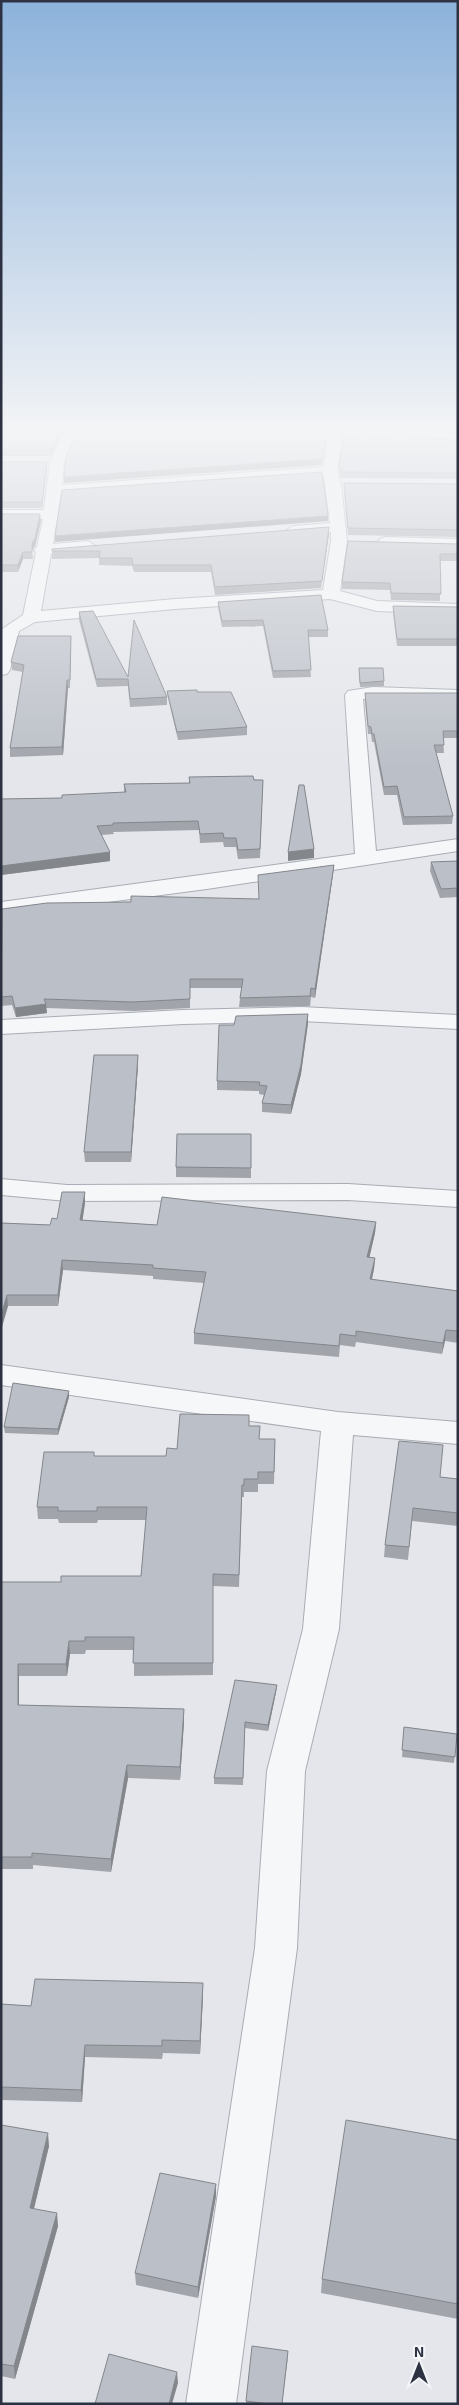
<svg xmlns="http://www.w3.org/2000/svg" width="459" height="2405" font-family="'Exo 2',sans-serif">
<style>
.lines{fill:none;stroke-linecap:round;stroke-linejoin:round}
.minor-casing{stroke:#a9acb5;stroke-width:2}
.minor{fill:#f6f7f9;fill-rule:evenodd}
.wall{fill:#a1a4ab}
.shaded-wall{fill:#83868b}
.building{fill:#bbbfc7;stroke:#83868b}
</style>
<rect width="100%" height="100%" fill="#e4e6eb"/>
<g class="lines">
<defs>
<path id="minor" d="M64,433H127L120,437L75,439L64,462L62,485L324,467L329,433H343L337,471L341,484L347,541L340,591L377,601L458,604V614L377,611L330,599L175,609L35,622L19,631L10,670L7,674L1,675L2,629L23,615L36,552L34,550L37,547L43,519H1V510H44L50,462ZM324,476L330,523L293,526L285,531L293,536L331,532V541L323,590L175,599L41,611L51,554L88,551L96,546L88,541L53,544L61,494Z
M390,433H458V441L394,440L387,436Z
M385,537L458,539V549L380,545L377,542L380,539Z
M373,687L458,690V700L363,699L376,851L458,839V851L207,889L1,916V902L355,854L345,695L348,691Z
M302,1007L458,1015V1029L302,1021L183,1024L1,1034V1020L183,1010Z
M1,1179L67,1185L348,1184L458,1191V1207L348,1200L67,1201L1,1195Z
M1,1365L338,1412L458,1422V1444L353,1435L339,1629L305,1771L297,1948L236,2404H186L255,1948L267,1771L303,1629L321,1431L1,1385Z"/>
</defs>
<use href="#minor" class="minor-casing"/>
<use href="#minor" class="minor"/>
</g>
<path class="wall" d="M1,433H63L51,456H1Z
M432,439L458,440V479L341,478L339,471V465Z
M1,462L47,468L42,508H1Z
M344,483L458,484V537L348,535L344,490Z
M1,514L41,521L35,546L32,550L33,559H23L18,572H1Z
M329,534L321,588L215,595L211,572H134L132,566L99,565V558L52,559V551Z
M458,544V561H440V601L391,600L390,590L342,589V582Z
M218,602L328,630V637H308L311,677L273,678L263,626L222,627L218,608Z
M393,606L458,607V646H397L393,613Z
M79,612L128,677L167,697V705L130,707L128,686L97,687L79,620Z
M71,636L70,688H68L63,755L10,757V748L23,672L12,670L11,662Z
M359,668L384,681V686L360,687Z
M167,691L197,692L247,727V735L178,740L168,698Z
M365,693H458V738H443L444,753H436L453,816L452,824L403,825L397,795H384L374,742H372L371,734H368L365,701Z
M189,777L263,780L260,858L238,859L236,847H224L223,842L200,843L199,830L113,832L114,834L101,835L110,861L1,875V799L62,798L124,793V784L189,783Z
M458,861V897L440,898L430,871L431,862Z
M334,865L333,874L315,998L311,997L310,1006L239,1007L240,998L242,988H190V1008L134,1011L46,1008L47,1013L16,1017L12,1005L1,1006V917L131,902L258,899Z
M308,1014V1023L301,1074L291,1114L262,1112V1103L264,1095L259,1094V1091L217,1090V1081L234,1025Z
M138,1065L131,1162H85L84,1152Z
M251,1134V1178L176,1177V1167Z
M85,1203L82,1220L157,1225L376,1222L375,1233L369,1257L375,1258L374,1269L372,1280L458,1291V1343L445,1341L442,1354L356,1342L355,1347L340,1345L339,1357L194,1344V1333L204,1283L153,1279V1276L63,1270L58,1306H8L1,1330V1223L50,1225L57,1219Z
M69,1397L58,1435L5,1433L4,1427Z
M249,1426L259,1439H275L274,1484H258V1492H244V1497H242L239,1587L213,1586V1675L134,1676V1650H86L85,1654H70L67,1676H19V1705L184,1709V1722L180,1780L128,1778L111,1872L33,1865V1869H1V1582H61L141,1576L146,1520H98L97,1523H59L58,1519H38L37,1507L94,1452V1456H166L177,1449Z
M399,1441L440,1477L458,1479V1526L412,1521L408,1560L384,1557L385,1545Z
M235,1680L277,1685L276,1692L268,1731L245,1728L243,1785L214,1784V1778Z
M404,1727L457,1734L454,1763L402,1757Z
M203,1996L200,2054L163,2053L162,2059L85,2057L82,2102L1,2100V2004L31,2006Z
M1,2125L49,2146L34,2208L58,2226L15,2379L1,2376Z
M458,2140V2319L321,2293L322,2279Z
M216,2184V2196L198,2298L136,2285L135,2273Z
M288,2357L282,2404H246V2401Z"/>
<path class="shaded-wall" d="M60,433H63L51,456V450Z
M328,433L322,465L64,483V477Z
M47,462V468L42,508V502Z
M40,514L41,521L35,546L32,550V543Z
M328,516V521L55,542V536Z
M329,527V534L321,588L322,581Z
M23,552V559L18,572V565Z
M67,680L68,688L63,755L62,747Z
M314,849V858L288,861V852Z
M110,852V861L1,875V866Z
M334,865L333,874L315,998V989Z
M46,1004L47,1013L16,1017L15,1008Z
M308,1014V1023L301,1074L291,1114V1105Z
M138,1055V1065L131,1162V1152Z
M85,1192V1203L81,1231L80,1220Z
M376,1222L375,1233L367,1268V1257Z
M375,1258L374,1269L369,1290L370,1279Z
M62,1260L63,1270L58,1306V1295Z
M7,1295L8,1306L1,1330V1316Z
M446,1330L445,1341L442,1354L443,1343Z
M69,1391V1397L58,1435V1429Z
M69,1641L70,1654L67,1676L66,1664Z
M18,1664L19,1676V1717L18,1705Z
M277,1685L276,1692L268,1731V1725Z
M184,1709V1722L180,1780V1767Z
M127,1765L128,1778L111,1872V1859Z
M203,1983V1996L200,2054V2041Z
M85,2045V2057L82,2102L81,2090Z
M48,2133L49,2146L31,2221L30,2208Z
M216,2184V2196L198,2298V2287Z
M57,2213L58,2226L15,2379L14,2366Z
M177,2372L178,2383L172,2404H169Z"/>
<path class="building" d="M1,433H60L51,450H1Z
M117,433H327L323,459L64,477L66,456L76,435Z
M344,434L432,436V439L458,440V473L342,472L339,465Z
M1,462H47L42,502H1Z
M322,472L328,516L55,536L62,490Z
M344,483L458,484V530L348,528Z
M1,514H40L35,539L32,543V552H23L18,565H1Z
M329,527L322,581L215,587L211,565H133L132,558H99L100,551H52V549Z
M348,541L458,544V554H440L441,594L391,593L390,583L342,582Z
M321,595L328,630H308L311,670L273,671L263,620L222,621L218,602Z
M393,606L458,607V639H397Z
M93,611L128,677L134,620L167,697L130,699L128,679H96L79,612Z
M18,636H71L70,680H67L62,747L10,748L24,665L11,662Z
M359,668H383L384,681L360,683Z
M197,690V692H231L247,727L177,732L167,691Z
M365,693H458V731H443L444,745H434L453,816L404,817L397,786L384,787L374,734H372L371,727L368,726Z
M253,776L254,780H263L260,849L238,850L236,838H224L223,833L200,834L198,821L113,823V825L97,826L110,852L1,866V799L62,798V795L126,792L124,784L190,783L189,777Z
M299,785H304L314,849L288,852Z
M458,861V888L441,889L431,862Z
M334,865L315,989L311,988L310,996L240,998L243,979H190V999L133,1002L44,999L46,1004L15,1008L12,996L1,997L2,909L47,903L131,902V896L259,899L258,875Z
M308,1014L301,1065L291,1105L262,1103L267,1086L259,1085L260,1082L217,1081L219,1025H234L236,1016Z
M94,1055H138L131,1152H84Z
M177,1134H251V1168L176,1167Z
M62,1192H85L80,1220L157,1225L162,1197L376,1222L367,1257L375,1258L370,1279L458,1291V1331L446,1330L443,1343L356,1331V1336L340,1334L339,1346L194,1333L206,1272L153,1268V1265L62,1260L58,1295H7L1,1316V1223L50,1225L52,1218L57,1219Z
M13,1383L69,1391L58,1429L4,1427Z
M180,1414L249,1415V1426H260L259,1439H275L274,1472H258V1479H244V1485H242L239,1575L213,1574V1663H133L134,1637H85V1641H69L66,1664H18V1705L184,1709L180,1767L127,1765L111,1859L32,1853V1857H1V1582H61V1576H141L147,1507H97V1511H58V1507H37L44,1452H94V1456H166L167,1448L177,1449Z
M399,1441L443,1445L440,1477L458,1479V1513L413,1508L409,1547L385,1545Z
M235,1680L277,1685L268,1725L245,1722L243,1778H214Z
M404,1727L457,1734L455,1757L402,1750Z
M35,1979L203,1983L200,2041L162,2040V2046L85,2045L81,2090L1,2087V2004L31,2006Z
M346,2120L458,2140V2304L322,2279Z
M1,2125L48,2133L30,2208L57,2213L14,2366L1,2364Z
M160,2173L216,2184L198,2287L135,2273Z
M252,2346L288,2351L282,2404H269L246,2401Z
M109,2354L177,2372L169,2404H95Z"/>
<linearGradient id="sky" x2="0" y2="1"><stop stop-color="#8cb2db"/><stop offset="0.56" stop-color="#f3f4f6"/><stop offset="1" stop-color="#f3f4f6" stop-opacity="0"/></linearGradient>
<rect width="459" height="770" fill="url(#sky)"/>
<rect width="459" height="2405" fill="none" stroke="#2c3242" stroke-width="5"/>
<g transform="translate(419 2365)" stroke="#f3f5f8" stroke-width="4" paint-order="stroke">
<path d="M0-4L9 19L0 12L-9 19Z" fill="#2c3242"/>
<text y="-8" font-size="14" font-weight="bold" text-anchor="middle" fill="#2c3242">N</text>
</g>
</svg>
